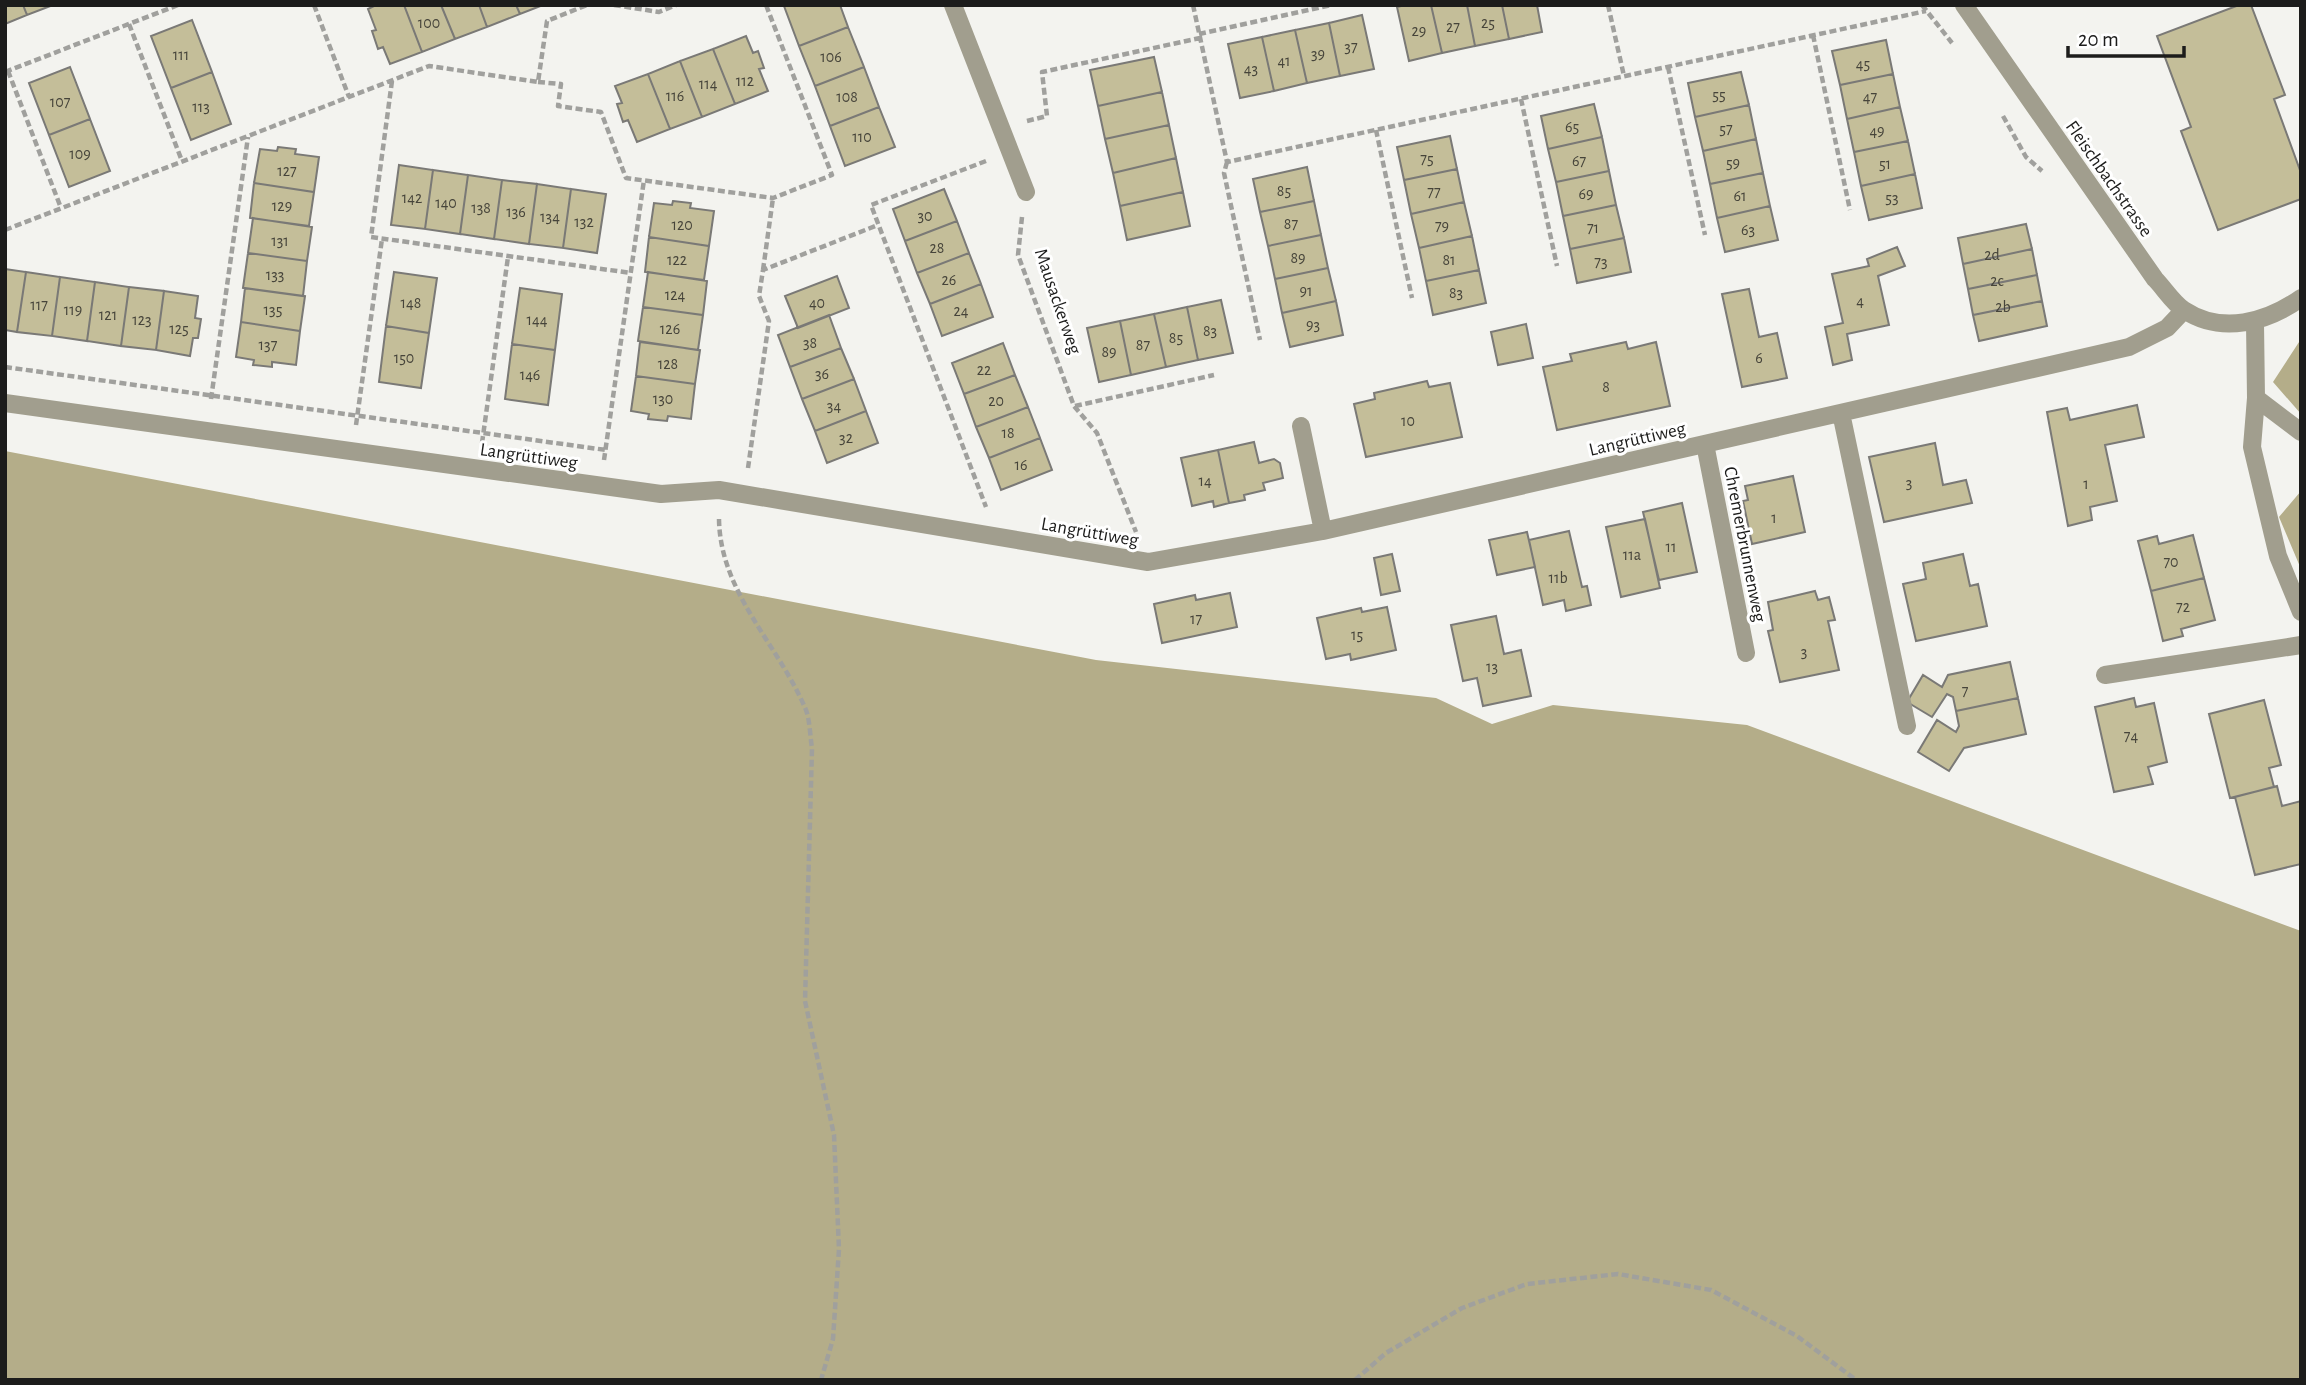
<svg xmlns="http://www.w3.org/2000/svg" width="2306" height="1385" font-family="'Alegreya Sans',sans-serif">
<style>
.forest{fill:#b4ad89}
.building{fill:#c4be99;stroke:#7a7976;stroke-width:2}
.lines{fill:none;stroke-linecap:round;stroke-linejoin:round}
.path{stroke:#a0a09d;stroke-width:4.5;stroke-dasharray:7 3.5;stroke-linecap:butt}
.minor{stroke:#a19e8e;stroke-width:18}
.labels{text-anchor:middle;stroke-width:6;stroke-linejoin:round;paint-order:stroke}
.number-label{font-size:16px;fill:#46443a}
.street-label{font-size:19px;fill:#1c1c1b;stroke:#fff}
</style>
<rect width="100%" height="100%" fill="#f3f3ef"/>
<path class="forest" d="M2301,339V414L2273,382Z
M5,451L1096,660L1436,698L1492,724L1553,705L1747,725L2301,931V1380H5Z
M2301,491V569L2279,517Z"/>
<path class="building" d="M5,5H23L27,15L5,24Z
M23,5H53L27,15Z
M376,5H404L422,52L390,64L383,47L378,49L372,31L376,30L368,9Z
M404,5H441L455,39L422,52Z
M441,5H479L487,27L455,39Z
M479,5H516L520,14L487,27Z
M516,5H543L520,14Z
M840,5L848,27L799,46L784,6Z
M1405,5H1431L1442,53L1409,61L1397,7Z
M1431,5H1467L1475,46L1442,53Z
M1467,5H1502L1509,39L1475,46Z
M1502,5H1537L1542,32L1509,39Z
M2239,5H2251L2285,95L2274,99L2301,173V199L2218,230L2181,131L2191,127L2157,36Z
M1362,15L1374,69L1340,76L1329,23Z
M192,20L212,72L171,88L151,36Z
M1329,23L1340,76L1307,83L1295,30Z
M848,27L864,67L815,86L799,46Z
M1295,30L1307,83L1274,91L1262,37Z
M746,36L753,53L758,51L764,68L759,69L768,91L735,104L713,49Z
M1262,37L1274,91L1240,98L1228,44Z
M1886,40L1893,74L1840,85L1832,51Z
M713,49L735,104L702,117L680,61Z
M1154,57L1162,92L1098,106L1090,70Z
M680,61L702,117L670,129L648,74Z
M70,67L90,119L49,135L29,83Z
M864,67L879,107L830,126L815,86Z
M212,72L231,124L191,140L171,88Z
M1741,72L1749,105L1695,117L1688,83Z
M648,74L670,129L637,142L628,120L623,122L617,104L622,103L615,86Z
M1893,74L1900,107L1847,119L1840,85Z
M1162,92L1169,125L1105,139L1098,106Z
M1594,104L1602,137L1548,149L1541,116Z
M1749,105L1756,139L1703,151L1695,117Z
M879,107L895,147L845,166L830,126Z
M1900,107L1908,141L1854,152L1847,119Z
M90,119L110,171L69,187L49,135Z
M1169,125L1176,158L1113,173L1105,139Z
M1450,136L1457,169L1404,180L1397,147Z
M1602,137L1609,171L1556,182L1548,149Z
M1756,139L1763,173L1710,184L1703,151Z
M1908,141L1915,174L1861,186L1854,152Z
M278,147L296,149L295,154L319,157L314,192L254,183L260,149L277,151Z
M1176,158L1183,192L1120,206L1113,173Z
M399,165L433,170L425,229L391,225Z
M1307,167L1314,201L1260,212L1253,179Z
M1457,169L1464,202L1411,214L1404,180Z
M433,170L468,175L460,234L425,229Z
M1609,171L1616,205L1563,216L1556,182Z
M1763,173L1770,206L1717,218L1710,184Z
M1915,174L1922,208L1869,220L1861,186Z
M468,175L502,180L494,239L460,234Z
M502,180L537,184L529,244L494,239Z
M254,183L314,192L309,226L250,218Z
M537,184L571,189L563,248L529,244Z
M571,189L606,194L597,253L563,248Z
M944,189L957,221L905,241L893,209Z
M1183,192L1190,226L1127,240L1120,206Z
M673,201L691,203L690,208L714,211L709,246L649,237L654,203L672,205Z
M1314,201L1321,235L1268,246L1260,212Z
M1464,202L1472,236L1419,248L1411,214Z
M1616,205L1624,238L1570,249L1563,216Z
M1770,206L1778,240L1725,252L1717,218Z
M253,218L312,227L307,261L248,253Z
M957,221L969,253L917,273L905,241Z
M2026,224L2032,249L1963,264L1958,238Z
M1321,235L1328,268L1275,279L1268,246Z
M1472,236L1479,270L1426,281L1419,248Z
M649,237L709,246L704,280L645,272Z
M1624,238L1631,272L1577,283L1570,249Z
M1897,247L1905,266L1878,276L1889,325L1847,334L1852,360L1833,365L1825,327L1843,323L1832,274L1869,266L1867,259Z
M2032,249L2037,275L1968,289L1963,264Z
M248,253L307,261L303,296L243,288Z
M969,253L981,284L930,304L917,273Z
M1328,268L1336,301L1282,313L1275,279Z
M5,269L26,272L17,332L5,330Z
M1479,270L1486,303L1433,315L1426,281Z
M26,272L60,277L52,336L17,332Z
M394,272L437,278L429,333L386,326Z
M648,272L707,281L703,315L643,307Z
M2037,275L2042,301L1973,315L1968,289Z
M837,276L849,308L798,328L785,296Z
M60,277L95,282L87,341L52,336Z
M95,282L129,287L121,346L87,341Z
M981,284L993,317L942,336L930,304Z
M129,287L164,291L156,350L121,346Z
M245,288L305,296L300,331L241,322Z
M520,288L562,294L555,350L512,344Z
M1749,289L1759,337L1777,333L1787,378L1742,387L1722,294Z
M164,291L198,296L195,318L201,319L198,338H193L190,356L156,350Z
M1221,300L1233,353L1198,360L1187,307Z
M1336,301L1343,335L1290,347L1282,313Z
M2042,301L2047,326L1979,341L1973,315Z
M643,307L703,315L698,350L638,341Z
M1187,307L1198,360L1166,367L1154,314Z
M1154,314L1166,367L1131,375L1120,321Z
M829,315L841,348L790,367L778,335Z
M1120,321L1131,375L1099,382L1087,328Z
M241,322L300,331L296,365L272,362V367L253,365L254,360L236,357Z
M1526,324L1533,358L1498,365L1491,332Z
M386,326L429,333L421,388L379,382Z
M640,342L700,350L695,384L636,376Z
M1626,342L1628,349L1656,342L1670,406L1557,430L1543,367L1572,361L1570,354Z
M1003,343L1015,375L964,394L952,363Z
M512,344L555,350L548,405L505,399Z
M841,348L854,379L802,399L790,367Z
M1015,375L1028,407L976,427L964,394Z
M636,376L695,384L691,419L668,416L667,421L648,419L649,414L631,411Z
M854,379L866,411L815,431L802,399Z
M1427,381L1429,387L1450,383L1462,437L1366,457L1354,404L1375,399L1374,393Z
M2137,405L2144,437L2105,445L2117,501L2090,507L2092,520L2068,526L2047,412L2067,408L2070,420Z
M1028,407L1040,438L989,458L976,427Z
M866,411L878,443L827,463L815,431Z
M1040,438L1052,470L1001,490L989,458Z
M1254,442L1259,463L1274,459L1280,463L1283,478L1263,483L1265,490L1244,495L1245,500L1229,503L1218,450Z
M1935,443L1943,485L1966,480L1972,503L1884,522L1869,457Z
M1218,450L1229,503L1214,507L1213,501L1192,506L1181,458Z
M1793,476L1805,532L1752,544L1743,501L1748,500L1745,486Z
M1682,503L1697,572L1659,580L1643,512Z
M1645,519L1660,588L1621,597L1606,527Z
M1569,531L1582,587L1587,586L1591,605L1566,611L1564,600L1543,605L1529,540Z
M1527,532L1535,567L1497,575L1489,540Z
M2193,535L2204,578L2151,591L2138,541L2157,536L2159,544Z
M1392,554L1400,591L1381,595L1374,558Z
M1963,554L1970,586L1978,584L1987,626L1916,641L1903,584L1926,579L1923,563Z
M2204,578L2215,620L2181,629L2183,636L2163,641L2151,591Z
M1815,591L1818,600L1829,597L1835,620L1828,621L1839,670L1780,682L1768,631L1773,630L1768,602Z
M1230,593L1237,627L1162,643L1154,604L1195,595L1196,600Z
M1387,607L1396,650L1351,660L1350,654L1326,659L1317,618L1361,608L1362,612Z
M1496,616L1504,654L1521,650L1531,696L1483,706L1477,678L1463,681L1451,625Z
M2010,662L2018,698L1956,711L1953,697L1947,694L1932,717L1907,702L1923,675L1942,687L1948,675Z
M2018,698L2026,734L1964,748L1949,771L1918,752L1937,720L1956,732L1959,726L1956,711Z
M2134,698L2136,707L2154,703L2167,762L2148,767L2153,784L2114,792L2095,707Z
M2264,700L2281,765L2269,768L2274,787L2230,798L2209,714Z
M2277,786L2282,806L2301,801V864L2255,875L2235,797Z"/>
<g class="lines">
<path class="path" d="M314,5L349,97
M614,5L659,12L676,5
M1193,5L1227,162L1926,11
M1608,5L1624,76
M1922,5L1952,43
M129,24L182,161
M1199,34L1331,5
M1813,35L1850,210
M1668,67L1705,235
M8,71L61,208
M5,72L178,5
M392,81L371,237L631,273
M538,82L561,84L558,106L601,112L626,178L773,198L832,175L766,5
M1521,99L1557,266
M2003,116L2026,157L2042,171
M1027,121L1047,116L1042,72L1200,38
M1376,130L1412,298
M986,161L871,205L986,507
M1227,162L1224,173L1260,340
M1022,217L1018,255L1074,406L1097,433L1136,532
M5,230L429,66L538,82L547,21L587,5
M763,270L773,198
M5,367L606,450
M211,399L248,137
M1075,406L1214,375
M356,425L382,239
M482,443L508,257
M604,460L644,180
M748,468L769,321L759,296L763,270L878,225
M719,519C720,593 779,645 806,710C810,721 810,736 812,748L805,1001L834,1135L839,1249L833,1339L821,1380
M1355,1380L1386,1353L1462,1308L1527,1284L1618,1274L1711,1290L1797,1336L1856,1380"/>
<path class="minor" d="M953,5L1026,192
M1964,5L2155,279C2164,288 2173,303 2184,310C2222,335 2267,322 2301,298
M2255,323L2256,398L2252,447L2278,556L2301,612
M2256,398L2301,432
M5,403L661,494L719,490L1148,562L1323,531L2129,347L2167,328L2184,310
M1841,413L1907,726
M1301,426L1323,531
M1705,444L1746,653
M2105,675L2301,645"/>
</g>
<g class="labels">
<g class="number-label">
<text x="429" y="28">100</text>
<text x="1488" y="28">25</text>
<text x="1453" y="32">27</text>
<text x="1419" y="36">29</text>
<text x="1351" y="52">37</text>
<text x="1318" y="59">39</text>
<text x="181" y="60">111</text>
<text x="831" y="62">106</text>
<text x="1284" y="66">41</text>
<text x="1863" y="69">45</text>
<text x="1251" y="74">43</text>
<text x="745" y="86">112</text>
<text x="708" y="89">114</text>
<text x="1719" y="100">55</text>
<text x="675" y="101">116</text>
<text x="847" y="102">108</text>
<text x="1870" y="102">47</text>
<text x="60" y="107">107</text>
<text x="201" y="112">113</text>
<text x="1572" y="132">65</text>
<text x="1726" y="134">57</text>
<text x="1877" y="136">49</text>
<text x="862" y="142">110</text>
<text x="80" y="159">109</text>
<text x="1427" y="164">75</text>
<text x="1579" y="166">67</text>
<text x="1733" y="168">59</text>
<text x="1885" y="169">51</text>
<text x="287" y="176">127</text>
<text x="1284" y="196">85</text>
<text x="1434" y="197">77</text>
<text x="1586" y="199">69</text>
<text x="1740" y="201">61</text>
<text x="412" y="203">142</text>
<text x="1892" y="203">53</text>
<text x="446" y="208">140</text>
<text x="282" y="211">129</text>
<text x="481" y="213">138</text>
<text x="516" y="217">136</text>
<text x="925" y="221">30</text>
<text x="550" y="222">134</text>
<text x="584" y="227">132</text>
<text x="1291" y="229">87</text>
<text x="682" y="230">120</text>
<text x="1442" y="231">79</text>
<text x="1593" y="233">71</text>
<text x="1748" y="235">63</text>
<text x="280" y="246">131</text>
<text x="937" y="253">28</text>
<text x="1992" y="260">2d</text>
<text x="1298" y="263">89</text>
<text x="677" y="265">122</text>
<text x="1449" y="265">81</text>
<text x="1601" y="267">73</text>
<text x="275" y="280">133</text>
<text x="949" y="285">26</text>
<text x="1997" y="286">2c</text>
<text x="1306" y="296">91</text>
<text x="1456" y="298">83</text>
<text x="675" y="300">124</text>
<text x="1860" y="306">4</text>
<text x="411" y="308">148</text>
<text x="817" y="308">40</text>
<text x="39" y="310">117</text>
<text x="2003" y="312">2b</text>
<text x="73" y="315">119</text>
<text x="273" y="315">135</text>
<text x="961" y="316">24</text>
<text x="108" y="320">121</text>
<text x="142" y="325">123</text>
<text x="537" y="325">144</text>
<text x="1313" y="330">93</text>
<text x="179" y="334">125</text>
<text x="670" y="334">126</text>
<text x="1210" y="336">83</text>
<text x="1176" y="343">85</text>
<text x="810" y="348">38</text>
<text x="268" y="350">137</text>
<text x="1143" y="350">87</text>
<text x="1109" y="357">89</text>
<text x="404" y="363">150</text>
<text x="1759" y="363">6</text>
<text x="668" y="369">128</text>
<text x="984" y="375">22</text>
<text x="822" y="379">36</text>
<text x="530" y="380">146</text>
<text x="1606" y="392">8</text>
<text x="663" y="404">130</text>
<text x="996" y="406">20</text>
<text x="834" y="411">34</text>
<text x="1408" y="426">10</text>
<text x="1008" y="438">18</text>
<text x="846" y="443">32</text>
<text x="1021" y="470">16</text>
<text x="1205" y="486">14</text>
<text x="1909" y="488">3</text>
<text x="2086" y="489">1</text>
<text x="1774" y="523">1</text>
<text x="1671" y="552">11</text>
<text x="1632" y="560">11a</text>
<text x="2171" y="567">70</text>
<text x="1558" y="583">11b</text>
<text x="2183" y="612">72</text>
<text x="1196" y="624">17</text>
<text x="1357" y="640">15</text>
<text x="1804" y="657">3</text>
<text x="1492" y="672">13</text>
<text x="1965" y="696">7</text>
<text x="2131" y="741">74</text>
</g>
<g class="street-label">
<text transform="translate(2110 178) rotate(55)" y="7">Fleischbachstrasse</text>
<text transform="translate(1059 301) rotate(71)" y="7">Mausackerweg</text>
<text transform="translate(1637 438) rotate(-13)" y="7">Langrüttiweg</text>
<text transform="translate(529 455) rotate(8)" y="7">Langrüttiweg</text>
<text transform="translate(1090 531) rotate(10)" y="7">Langrüttiweg</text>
<text transform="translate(1746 544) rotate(79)" y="7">Chremerbrunnenweg</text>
</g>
</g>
<rect width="2306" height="1385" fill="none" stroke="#1c1c1b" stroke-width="14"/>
<path d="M2068 46v10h116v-10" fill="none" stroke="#1c1c1b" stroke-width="3.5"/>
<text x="2078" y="46" font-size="21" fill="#1c1c1b" stroke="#ffffff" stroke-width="5" paint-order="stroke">20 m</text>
</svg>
